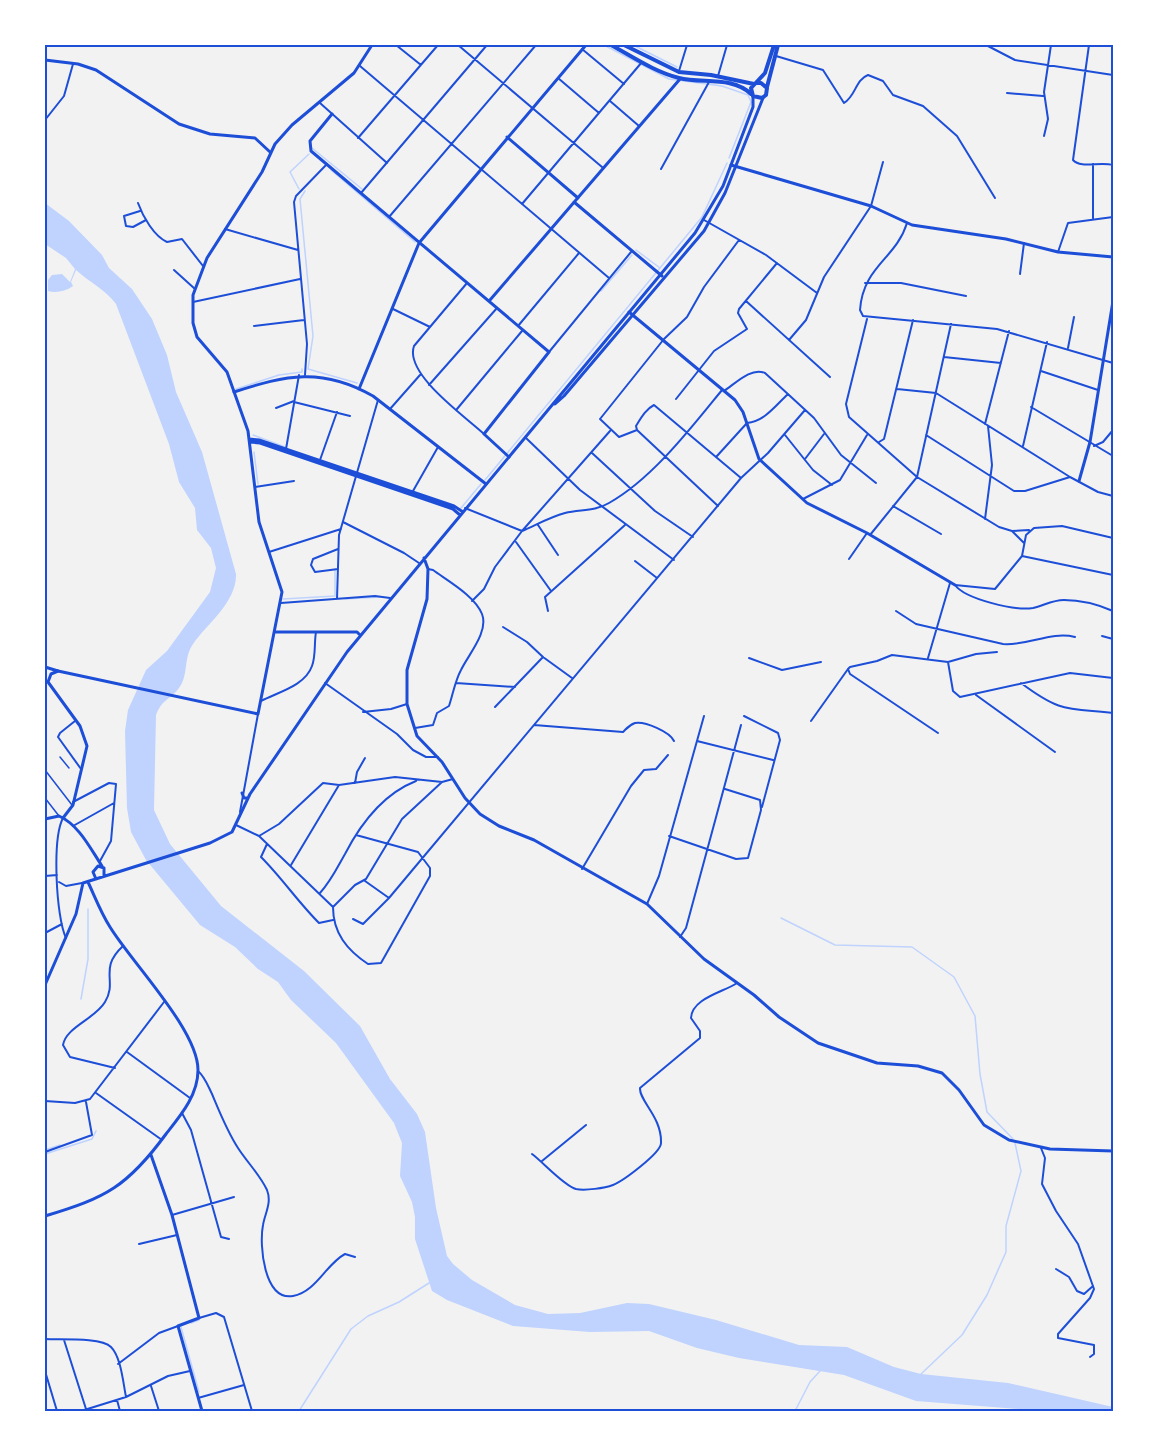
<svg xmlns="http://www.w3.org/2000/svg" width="1158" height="1456" font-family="Rubik,sans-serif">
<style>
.water{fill:#bfd3fe}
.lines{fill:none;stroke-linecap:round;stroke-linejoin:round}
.stream{stroke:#bfd3fe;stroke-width:1.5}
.pedestrian{stroke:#1d4ed8;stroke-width:1.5}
.minor{stroke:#1d4ed8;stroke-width:2}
.tertiary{stroke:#1d4ed8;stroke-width:3}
.secondary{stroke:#1d4ed8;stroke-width:3}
.trunk{stroke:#1d4ed8;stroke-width:4}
.neatline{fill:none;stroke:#1d4ed8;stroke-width:2}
</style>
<rect width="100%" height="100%" fill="#f2f2f2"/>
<path class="water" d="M45,203L69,221L102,255L109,268L132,289L152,319L167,355L176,392L202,452L236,574C237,602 207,624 193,644C183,658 189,675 179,688C171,699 162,699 156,715L154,810L170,844L221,906L304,971L360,1026L390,1079L417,1114L425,1132L436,1208L447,1256L453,1264L472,1280L515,1305L548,1314L580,1313L627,1303L649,1304L716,1320L799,1345L847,1347L894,1367L921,1374L1008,1383L1113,1407V1411H1044L916,1401L844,1375L739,1358L697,1348L649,1331L590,1332L513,1326L447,1300L432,1291L415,1239V1217L412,1202L400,1176L402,1143L394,1123L336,1043L291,1000L278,982L258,969L235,947L200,925L146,860L131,832L127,808L125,731L128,710L146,670L167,651L210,592L216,568L211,548L197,530L195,508L179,482L169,444L116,304C106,290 89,282 76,270L71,282L73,286C65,292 55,293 48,291V280L52,275L62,274L70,282L75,269L66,258L45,244Z"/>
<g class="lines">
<path class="stream" d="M604,45L669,79L722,86L748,95L751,102L729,158
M633,45L677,67
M312,148L362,189
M331,170L415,242
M299,189L290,172L309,154
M305,191L300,199L313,336L308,369L357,383
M636,250L660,268
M601,291L632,255
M236,389L279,375L302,372V369
M253,435L285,447
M254,452L258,484
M485,480L702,217L727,163
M461,508L481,484
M283,599L335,596V570
M345,599L380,597
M781,918L835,945L912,947L954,977L975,1016L980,1074L987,1112L1013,1139
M81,999L88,959V909
M45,1150L60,1145
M45,1154L92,1139L96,1131
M191,1323L199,1320
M181,1327L199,1392
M921,1374L962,1335L987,1295L1006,1252V1226L1021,1171L1015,1143
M299,1411L351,1329L368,1316L399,1302L429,1283
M795,1411L810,1382L820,1371"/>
<path class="pedestrian" d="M60,757L69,768
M45,770L72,805
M45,798L59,816"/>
<path class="minor" d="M396,45L421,65
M458,45L602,167
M986,45L1015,60L1113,75
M1089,45L1073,160C1081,169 1100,161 1113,165
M582,49L624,84
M776,56L823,70L844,103C856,96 855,80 868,75L883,81L893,95L923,106L957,136L995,198
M360,66L609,278
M679,71L687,45
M718,76L727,45
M558,78L599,113
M1007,93L1043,96
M610,101L639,126
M320,103L387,163
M45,120L64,96L73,64
M1044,136L1048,119L1044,92L1051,45
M358,138L438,45
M1093,164V218
M661,169L709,82
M361,193L487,45
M138,203C143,217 154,236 167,242L182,239L203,266
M522,204L642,62
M140,211L124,216L126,226L133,227L146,220
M389,217L536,45
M704,220L766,255L817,293
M907,223C896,259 863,266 860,310L863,316L997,329L1113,363
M225,229L298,250
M1058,252L1068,223L1113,217
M174,270L195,289
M1020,274L1024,243
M467,283L414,346C404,374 466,417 484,434
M865,283H901L966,296
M746,301L830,377
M193,302L300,279
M393,309L430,327
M867,319L846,404L849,417L917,477L999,527L1012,531L1029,530
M254,326L304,320
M518,326L579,253
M789,340L806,320L824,277L871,206L883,162
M1068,348L1074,317
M549,352L631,252
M944,357L1001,363
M1041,371L1098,390
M305,375L307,344L294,202L296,196L327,164
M429,385L497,308
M897,389L936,393L1070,477L1098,492L1113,496
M724,391C736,383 751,367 765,373L814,418L841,455L876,483
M676,399L714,351L747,329L738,313L739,309L777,263
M294,402L350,416
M1031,407L1113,456
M276,408L294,401
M390,409L420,375
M457,409L522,331
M985,424L1009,331
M637,430L619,437L600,419L664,339L687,317L704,287L739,240
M637,430L636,426C641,418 646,409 654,405L741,478
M637,430L718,506
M785,435L813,470L832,485
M926,435L1014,491H1025L1070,477
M526,438L580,490L674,560
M879,442L884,439L913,320
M1023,446L1047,342
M1094,446L1103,442L1113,430
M286,449L299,375
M592,453L655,511L693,537
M717,456L747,423C765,421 775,406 788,394
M805,459L824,434
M320,460L337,412
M255,487L294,481
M413,491L438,447
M803,499L840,480L867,435
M893,506L941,534
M465,508L522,531C536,525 550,517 565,513C580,509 594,512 609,503C652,479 691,428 722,390
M985,519L992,465L988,426
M343,522L404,553L419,563
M538,525L558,555
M1012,531L1024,543
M870,535L917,477L951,324
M516,542L551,591
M269,552L341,529
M1022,556L1113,575
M849,559L867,533
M635,561L657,578
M338,569L315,572L311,565L313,559L338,549
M955,585L995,589L1022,556L1026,535L1034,528L1062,526L1113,538
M955,585C965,599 1015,611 1033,608C1043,606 1052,600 1064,600C1081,600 1097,604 1113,611
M337,599L339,535L378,400
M472,601L484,589L495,567L522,531L610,431
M281,603L375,596L390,598
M548,611L545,597L625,525
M896,611L916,624L1003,644C1028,646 1051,631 1075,637
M503,627L527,642L543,657L572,678
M1102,636L1113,639
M749,658L782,670L821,662
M928,658L950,583
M948,662L953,691L960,697L1070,673L1113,678
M848,669L850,667L877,661L892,655L948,662L976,654L997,652
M848,669L850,674L938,733
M325,683L397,734L413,750L426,757H438
M456,683L515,687
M1021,683C1061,713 1067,708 1113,713
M976,695L1055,752
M261,701C278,692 305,686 312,666C316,656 314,643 316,632
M495,707L543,657
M363,712L391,709L407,704
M744,716L778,733L780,740L762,807
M75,721L60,733L58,737L81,769
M811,721L848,669
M534,725L623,732C627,728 629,725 635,723C645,721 670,732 674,741
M415,728L433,725L437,713L449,706C453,694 455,681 461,670C468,655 489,632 482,614C475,596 448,581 433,570L428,569
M697,741L773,760
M355,783L357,772L365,758
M73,802L109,783L116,784L111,841L100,861
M240,812L258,714
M63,818C52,839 56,917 66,938
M236,825L259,836L333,907
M73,826L114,803
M356,835L418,852L430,868V876L381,963L368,964C347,950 333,933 333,907L355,885L366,879L402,819L442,782
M259,836L279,824L323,783L339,785L395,777L442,782L453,779
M669,836L736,859L748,858L761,810L760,800L725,789
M267,844L261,857C282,878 298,902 319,923L333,920
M291,865L339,785
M582,869L631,786L644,770L656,769L668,755
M45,876L57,875
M365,881L389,898
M59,882L66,886L82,883
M320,893C331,881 337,868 345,854C361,823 383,794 416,781
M647,904L659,876L704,716
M353,919L363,924L389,898L741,478L768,453L805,410
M45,933L62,924
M680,937L686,928L741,725
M127,1052L190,1098
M115,1068L70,1057L63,1045C66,1027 95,1019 105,1002C118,981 98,969 123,946
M198,1071C205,1077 208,1086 212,1094C220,1113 227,1131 238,1148C247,1162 260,1175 267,1190C272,1203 265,1213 263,1225C259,1245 264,1301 293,1296C316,1292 326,1264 345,1254L355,1257
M96,1093L162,1140
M45,1101L75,1103L90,1099L164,1002
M182,1113L191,1130L221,1237L229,1239
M1041,1148L1045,1158L1042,1184L1056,1211L1078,1244L1094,1289L1090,1298L1058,1334V1338L1094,1345V1354L1090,1357
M45,1152L92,1135L86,1102
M532,1154C543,1162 564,1186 576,1189C585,1191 605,1188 613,1185C623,1181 661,1153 661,1143C662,1117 639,1101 640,1088L700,1038V1031L691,1018C692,998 724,992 737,983
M542,1161L586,1125
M172,1215L234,1197
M139,1244L177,1235
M1056,1269L1069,1277L1077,1291L1084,1294L1093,1286
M199,1318L216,1313L224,1317L252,1411
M45,1339C59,1340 101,1337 111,1347C121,1357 123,1382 126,1397
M64,1340L86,1409
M118,1364L159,1333L178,1326
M45,1371L57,1411
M151,1386L159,1411
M198,1398L244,1385
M117,1400L120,1411
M81,1411L126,1397L168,1376L190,1371"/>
<path class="tertiary" d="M45,60L78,64L96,70L179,124L210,134L255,138L270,152
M332,114L310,141L311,151L549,352L484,434L509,457
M507,137L578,198
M731,165L871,206L912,225L1006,239L1058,252L1113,257
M574,202L662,276
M490,300L680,79
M629,312L735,400L743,412L759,459L807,503L867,533L955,585
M359,389L419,243L586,45
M234,392C286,375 322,367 373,396L486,484
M1079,481L1090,442L1113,301
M45,667L58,671
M151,1155L172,1215L199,1318L178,1326L202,1411"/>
<path class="secondary" d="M555,404L564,396L704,231L725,193L763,98
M250,439L259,440L454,506L463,512
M250,442L260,443L453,509L460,515
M424,558L428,569L427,599L407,670V704L417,736L442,762L465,798L480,814L499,826L534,840L647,904L704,959L754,995L779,1017L818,1043L877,1063L918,1066L942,1073L959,1090L984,1125L1009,1140L1050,1149L1113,1151
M276,632H357L360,635
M242,793L244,798H248
M63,818L73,805L87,746L80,726L48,682L51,674L58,671L258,714L282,592L259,522L248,431L227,372L197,337L193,323V295L207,258L262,172L275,144L292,125L354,73L372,45
M45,819L59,816C79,825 90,848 102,866
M96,879L93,872L98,866L104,868V876
M45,985L76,914L83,883L210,843L232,832L250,794L347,652L695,233L723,186L753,107V96
M45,1216C106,1198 128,1186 166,1134C181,1115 198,1095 198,1070C198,1030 132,963 110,927C101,913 95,897 88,882"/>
<path class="trunk" d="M611,45C633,57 655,72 679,78C702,84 732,76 751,94
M624,45L679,72L711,75L754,84
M756,83H761L767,88L766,95L762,98L753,96L751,88L765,73L774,45
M767,87L778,45"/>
</g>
<rect width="1158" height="1456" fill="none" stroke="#ffffff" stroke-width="93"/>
<rect x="46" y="46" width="1066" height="1364" class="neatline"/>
</svg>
